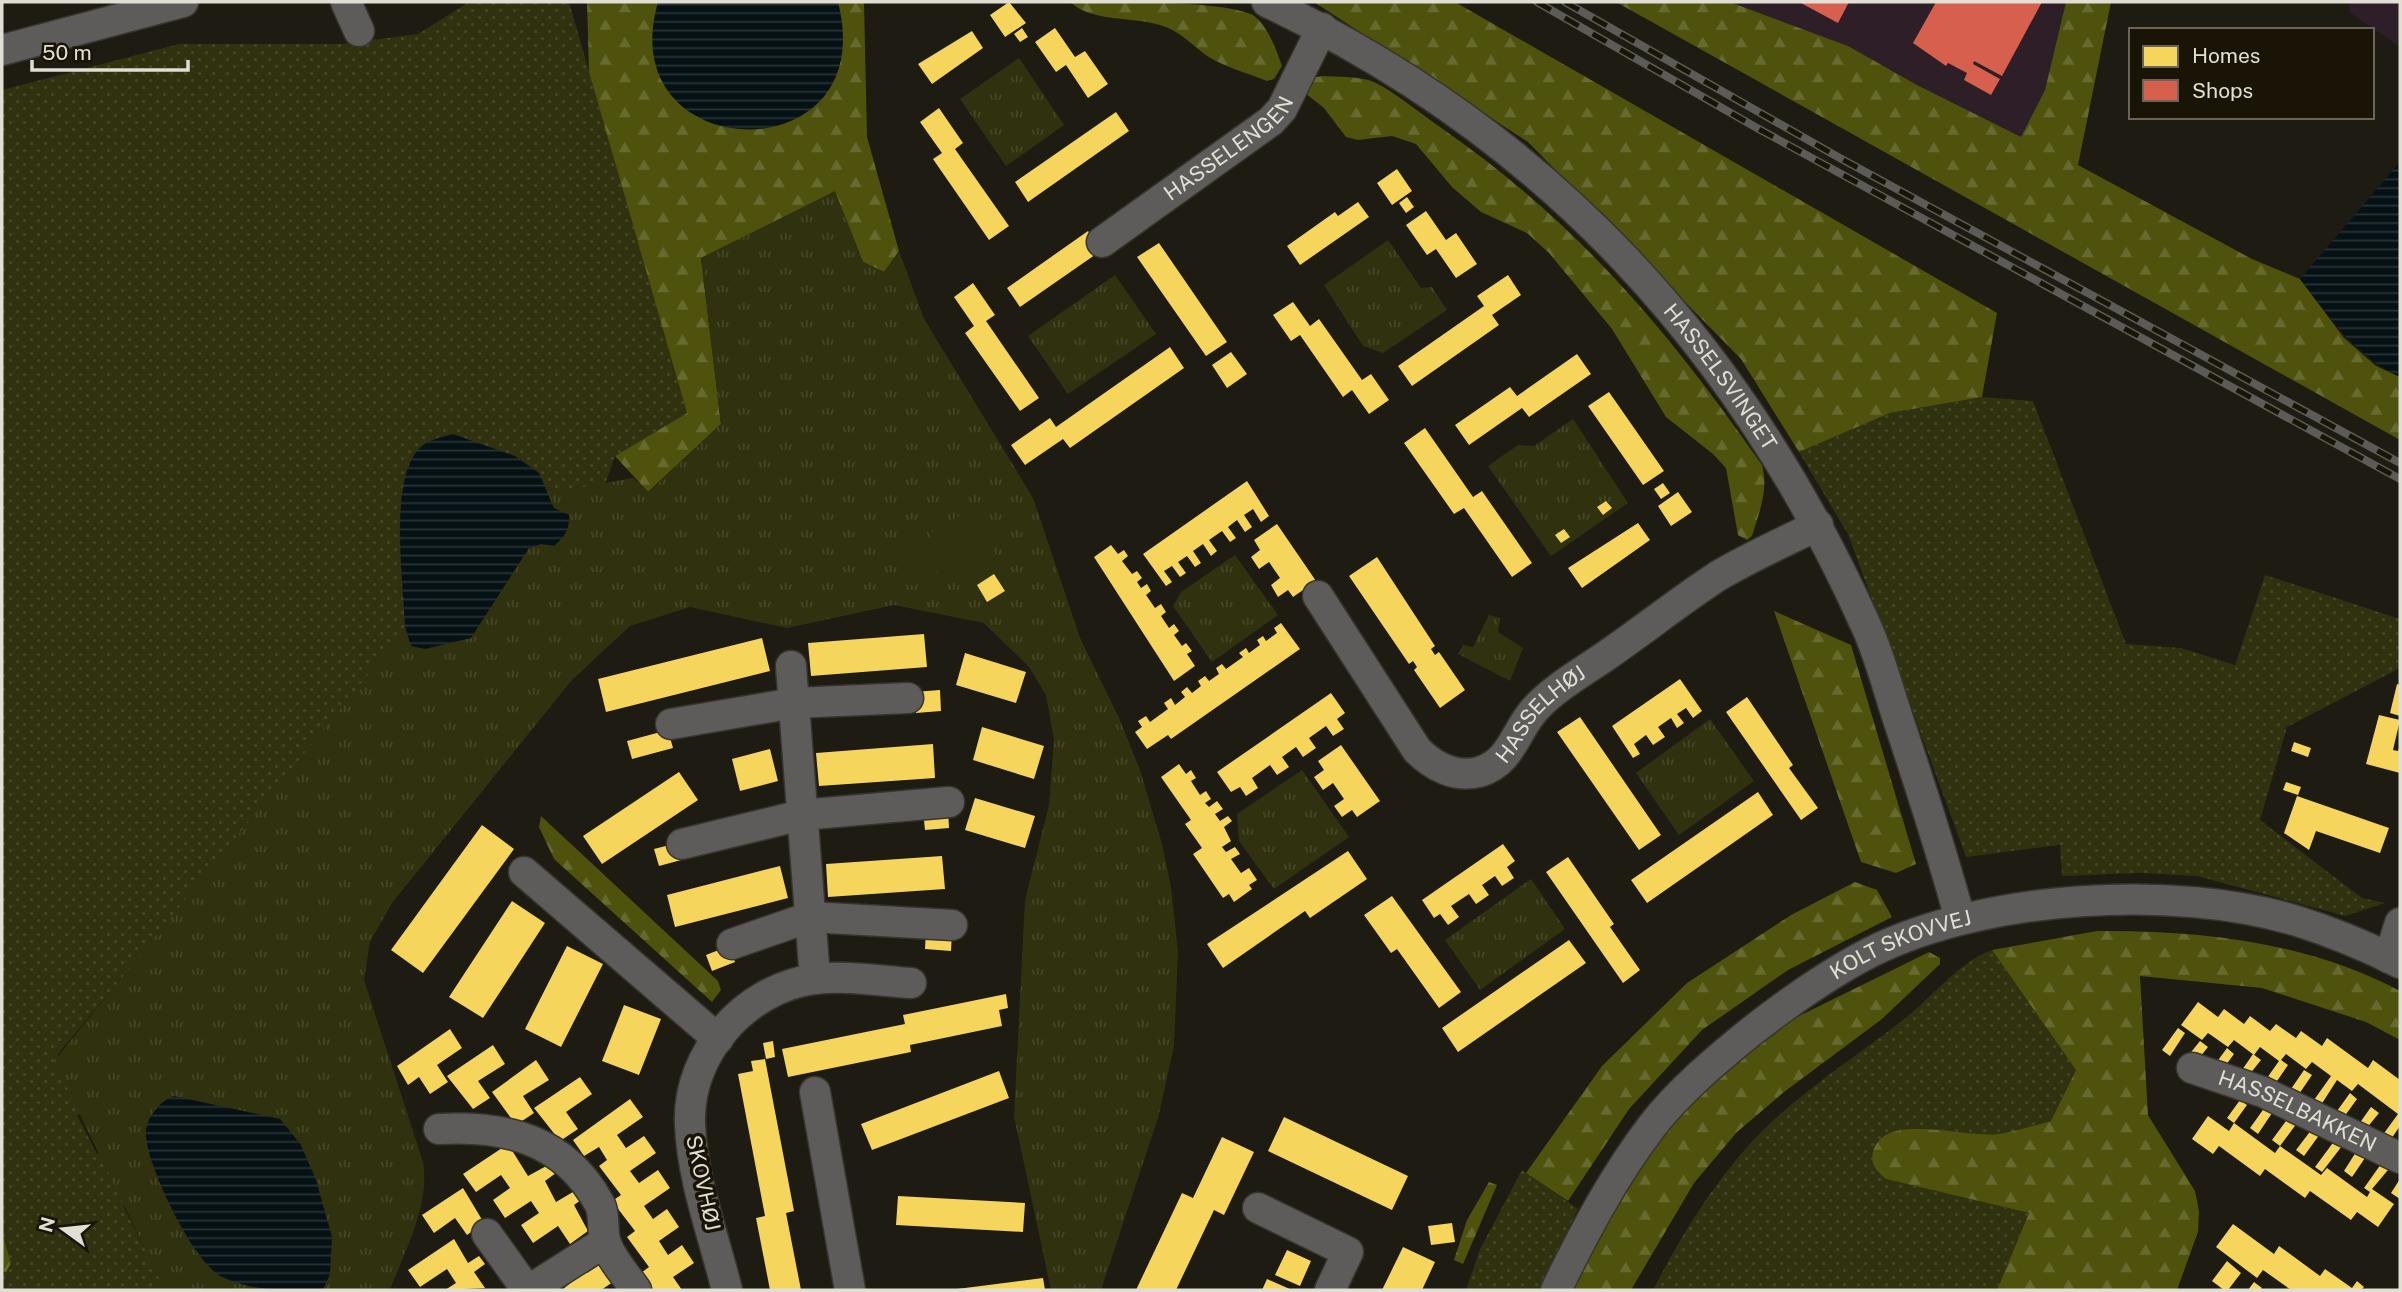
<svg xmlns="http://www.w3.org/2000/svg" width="2402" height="1292" font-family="'Public Sans',sans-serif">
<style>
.commercial{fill:#2d1e27}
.grass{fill:url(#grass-dots)}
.forest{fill:url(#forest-firs)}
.park{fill:url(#park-tufts)}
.garden{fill:#30320f}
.water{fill:url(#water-rules)}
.homes{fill:#f6d55c}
.shops{fill:#d6604d}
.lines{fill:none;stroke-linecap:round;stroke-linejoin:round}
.minor-casing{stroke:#38352e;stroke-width:33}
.minor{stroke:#5e5c5a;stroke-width:30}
.rail-casing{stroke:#5d5b57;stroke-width:8}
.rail{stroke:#191406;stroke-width:5;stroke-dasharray:16;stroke-linecap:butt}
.labels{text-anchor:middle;stroke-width:7;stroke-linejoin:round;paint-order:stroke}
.street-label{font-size:21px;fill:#e1ded4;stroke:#191406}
</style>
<defs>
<pattern id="grass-dots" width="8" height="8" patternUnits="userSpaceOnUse" patternTransform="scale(1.75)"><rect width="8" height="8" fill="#30320f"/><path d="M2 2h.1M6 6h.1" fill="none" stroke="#444626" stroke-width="1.8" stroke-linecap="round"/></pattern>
<pattern id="forest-firs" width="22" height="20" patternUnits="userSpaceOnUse" patternTransform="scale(1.75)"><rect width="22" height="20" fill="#4e520c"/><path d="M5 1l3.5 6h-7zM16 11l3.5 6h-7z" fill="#676a2e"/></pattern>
<pattern id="park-tufts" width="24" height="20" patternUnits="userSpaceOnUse" patternTransform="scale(1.75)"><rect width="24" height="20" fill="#30320f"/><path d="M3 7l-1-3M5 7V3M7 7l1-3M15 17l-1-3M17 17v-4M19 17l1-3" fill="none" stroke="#444626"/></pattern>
<pattern id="water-rules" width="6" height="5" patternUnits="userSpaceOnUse" patternTransform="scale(1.75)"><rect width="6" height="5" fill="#051115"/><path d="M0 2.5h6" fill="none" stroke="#293336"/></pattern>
</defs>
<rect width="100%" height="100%" fill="#1d1b12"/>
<path class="commercial" d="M1730,2H2066L2045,90L2021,138L1917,85L1848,46Z
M2349,2H2400V47L2350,13Z"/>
<path class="grass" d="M469,2H569L687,413L615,456L590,528L135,983L120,980L57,1055L154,1066L118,1107L77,1115L97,1154L100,1149L142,1197L123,1206L146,1251L166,1243V1290H2V90L179,44H341L418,34Z
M1982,397L2033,401L2126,644L2181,648L2235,665L2265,575L2400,619V668L2287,727L2260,820L2362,898L2385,903L2345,916L2197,876L2139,873L2062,876L2060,845L1966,857L1848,534L1799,452L1890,413Z
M1992,950L2076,1070L2051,1121C2033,1125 2015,1132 1997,1134C1958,1140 1906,1113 1876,1143L1886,1179L2029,1213L1997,1290H1653C1679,1239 1709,1190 1747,1147C1792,1096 1856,1058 1909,1015C1937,992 1958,963 1992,950Z
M1522,1170L1578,1209L1539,1290H1466L1480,1249Z"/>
<path class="forest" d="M587,2H864L867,137L899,251L884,272L863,262L835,192L701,258L721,424L648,492L615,456L687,413L589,72Z
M1070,2C1111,2 1223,0 1253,15C1268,26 1276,49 1282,66L1274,79L1267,81C1247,73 1225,67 1207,56C1192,45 1181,32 1163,26C1134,16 1093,23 1070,2Z
M1314,2H1455L1997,313L1982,397L1890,413L1799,452L1741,359L1528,142Z
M1616,2H1730L1848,46L1917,85L2021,137L2045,90L2066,2H2111L2078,165L2252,259L2300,279L2344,338L2376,366L2400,377V440Z
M1322,76C1337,77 1360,76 1374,82C1397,93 1419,113 1440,127C1577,222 1668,330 1762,465C1769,490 1759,512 1752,536L1747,540L1738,535L1726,468L1713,454L1666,417L1612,329L1549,253L1527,233L1481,212L1452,187L1416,144L1392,136L1358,140L1346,137L1324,108L1305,93L1312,78Z
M1774,611L1851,645L1916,864L1896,873L1861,862Z
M541,816L718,981L721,990L712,1002L554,859L539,827Z
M1855,882L1877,890L1892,917L1788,970L1702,1030L1629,1109L1568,1201L1526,1173L1602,1066L1687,983L1791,915Z
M2097,931C2199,930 2309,942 2400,991V1040L2366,1022L2262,988L2140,976L2148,1115L2195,1191L2199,1211L2198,1232L2177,1290H1997L2029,1213L1886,1179C1877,1171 1870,1166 1873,1152C1884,1110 1964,1139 1998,1134C2015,1132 2034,1125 2051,1121L2076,1070L1992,950Z
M1929,952L1940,958V964L1882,1019L1784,1092L1737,1132L1694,1183L1631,1290H1567L1596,1233L1668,1126L1720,1076L1795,1018Z
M1489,1182L1497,1185L1463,1264L1454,1260L1467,1220Z
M2,1233L11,1263L6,1272L2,1271Z"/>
<path class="park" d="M1019,58L1064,125L1006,166L960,99Z
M835,191L863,262L884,272L899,251L924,319L1033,498L1080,638L1119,718L1140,770L1162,844L1171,887L1178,952L1174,1046L1158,1118L1101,1290H1051L1014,1117L1025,900L1049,805L1054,740L1046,695L1029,667L984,623L894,605L787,628L690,607L630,626L571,681L392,903L370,942L364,980L423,1162C430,1206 405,1250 390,1290H165L54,1061L510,500L633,478L649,492L721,424L701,258Z
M1388,240L1421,288L1432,287L1447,310L1383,353L1363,346L1324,285Z
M1115,275L1156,334L1068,394L1028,336Z
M1573,419L1628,503L1551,556L1488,466L1518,445L1534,446Z
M1235,555L1278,615L1212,662L1173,606L1181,592Z
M1489,615L1500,618L1498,632L1523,648L1510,681L1458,654L1463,645L1473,647Z
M1710,719L1754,781L1679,835L1636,773Z
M1302,770L1349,837L1274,889L1239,841L1237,814Z
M1531,879L1565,929L1480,990L1445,940Z"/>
<path class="garden" d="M970,510L1002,565L961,589L929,533Z
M927,535L945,567L912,586L894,554Z"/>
<path class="water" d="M658,2H838C883,176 610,168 658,2Z
M2400,162V377C2355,356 2330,318 2300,279Z
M453,434L515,456L539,473L554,508L569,515C570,530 564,537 554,546L541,544L529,548L471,638L425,649L411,646L405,627C404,585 387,475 422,446C430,439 443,437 453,434Z
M174,1096L280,1119L301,1145L316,1180L332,1237L330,1274L323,1290C290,1290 253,1292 222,1277C193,1262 149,1170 146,1137C144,1120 159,1101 174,1096Z"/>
<path class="homes" d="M1009,2L1026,23L1005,37L990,15Z
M1022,28L1028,37L1020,42L1014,34Z
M1055,28L1075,57L1085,51L1108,84L1088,98L1066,65L1056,72L1035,42Z
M972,31L983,48L932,84L918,64Z
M939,108L963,143L955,149L1009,226L989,240L933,159L942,153L920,122Z
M1116,112L1129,131L1028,202L1015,182Z
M1397,169L1412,191L1392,205L1377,183Z
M1407,197L1414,207L1406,213L1399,203Z
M1358,202L1369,217L1300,265L1287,246L1335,212L1338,216Z
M1426,211L1446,240L1456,233L1477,264L1456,278L1436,249L1427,255L1406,225Z
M1088,231L1102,250L1020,307L1007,288Z
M1159,243L1227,342L1206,356L1137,257Z
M1508,275L1521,295L1492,315L1499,325L1412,386L1398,366L1484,306L1477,296Z
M973,283L995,315L986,321L1039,398L1020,411L965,333L974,326L954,297Z
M1293,302L1310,326L1319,319L1362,380L1371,374L1389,400L1369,414L1352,390L1343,397L1300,335L1291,341L1273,315Z
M1170,347L1184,368L1070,448L1063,439L1025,465L1011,445L1050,418L1056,427Z
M1231,352L1247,374L1227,388L1212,365Z
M1577,354L1591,374L1529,417L1522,408L1469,445L1455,425L1510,387L1517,396Z
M1609,392L1664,471L1643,485L1588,406Z
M1425,428L1473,497L1482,491L1532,563L1512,577L1464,508L1454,514L1404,443Z
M1247,481L1269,516L1261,522L1253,509L1244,515L1252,527L1245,532L1237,520L1228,527L1236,538L1230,542L1222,531L1209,540L1217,551L1211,556L1203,544L1193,551L1201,563L1195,567L1187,556L1178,562L1186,573L1180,577L1172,566L1164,571L1172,582L1166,586L1143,554Z
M1663,483L1670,493L1661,499L1654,489Z
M1678,492L1692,512L1671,526L1658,506Z
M1606,501L1612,508L1603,515L1597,507Z
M1638,523L1650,540L1582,588L1568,568Z
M1277,524L1316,581L1293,597L1288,590L1278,597L1271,585L1280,578L1269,562L1259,569L1251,557L1260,550L1254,540Z
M1564,529L1570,537L1561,543L1555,535Z
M1111,545L1118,554L1124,550L1128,556L1122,561L1132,574L1137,571L1142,578L1137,582L1141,588L1147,584L1151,591L1146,595L1155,608L1161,604L1166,612L1161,616L1169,628L1174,624L1179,631L1174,635L1182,646L1186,643L1192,651L1187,654L1195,666L1174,681L1094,557Z
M1377,557L1435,646L1431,649L1435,655L1439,652L1465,690L1440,708L1414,670L1417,667L1413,661L1409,664L1349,576Z
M994,574L1005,591L987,602L977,585Z
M1281,623L1300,649L1171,739L1168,735L1147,749L1135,732L1142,727L1138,721L1146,716L1150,722L1168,709L1164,703L1171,698L1175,705L1185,697L1181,692L1187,687L1192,693L1201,686L1198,681L1205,676L1209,681L1219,674L1216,668L1222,664L1226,669L1243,657L1239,653L1246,648L1249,653L1260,645L1257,640L1263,636L1266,641L1277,633L1274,628Z
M924,634L927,667L811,676L808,643Z
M762,638L770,671L606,712L598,679Z
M965,653L1026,672L1016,703L956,685Z
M1680,679L1702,711L1693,718L1686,708L1677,714L1684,723L1677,728L1671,718L1658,727L1665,737L1653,745L1646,735L1634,744L1640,754L1633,758L1612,726Z
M2397,684L2400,685V716L2390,713Z
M940,690L941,711L916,713L914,692Z
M1331,693L1345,713L1337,719L1344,729L1333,736L1326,726L1309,738L1316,748L1303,757L1296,747L1282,757L1289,767L1277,775L1270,765L1252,778L1258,788L1246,796L1240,787L1231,792L1217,772Z
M1747,697L1793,765L1789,768L1818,808L1801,820L1726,712Z
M2379,715L2400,720L2393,750L2398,751L2400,746V773L2366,764Z
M1580,717L1661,835L1639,850L1557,732Z
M982,727L1044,746L1034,779L973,760Z
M668,730L673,748L632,759L627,741Z
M2294,742L2311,748L2308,757L2291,751Z
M933,744L935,778L819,786L816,753Z
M1341,745L1380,801L1357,817L1352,810L1342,817L1334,806L1344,799L1333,783L1323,790L1314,777L1324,770L1318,761Z
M770,749L778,781L740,791L732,759Z
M1179,764L1186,774L1191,770L1196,778L1191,781L1200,795L1206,791L1211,799L1205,803L1209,807L1217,801L1223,809L1215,814L1220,821L1228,816L1232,821L1224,827L1231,841L1222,847L1226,852L1235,847L1240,854L1231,859L1241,873L1249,868L1257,880L1249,885L1252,889L1234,902L1229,894L1223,898L1193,854L1202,848L1185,824L1191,820L1161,777Z
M679,772L698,800L602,864L583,836Z
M2286,782L2301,787L2298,795L2283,790Z
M1758,792L1773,815L1647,903L1631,880Z
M2297,796L2389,828L2380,853L2316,831L2309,850L2284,833Z
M975,798L1035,816L1025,848L965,830Z
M948,809L949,828L925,830L923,811Z
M482,825L514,849L423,973L391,950Z
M681,842L685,859L659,866L654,849Z
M1503,844L1515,861L1507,867L1514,878L1502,886L1495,876L1482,885L1489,895L1476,904L1469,894L1451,906L1459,917L1448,925L1440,914L1434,918L1422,900Z
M1348,851L1367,879L1310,918L1305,911L1223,968L1207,944Z
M942,856L945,889L828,897L826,864Z
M1568,857L1614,924L1610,927L1640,970L1623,983L1546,872Z
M780,866L788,898L675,927L667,895Z
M1392,896L1461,992L1439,1008L1397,949L1391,953L1364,915Z
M512,901L545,923L483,1018L449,997Z
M926,930L952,932L951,951L925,949Z
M1569,940L1586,963L1458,1052L1442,1028Z
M567,946L603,964L561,1047L525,1029Z
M729,946L735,962L712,971L706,955Z
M1006,994L1008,1008L999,1010L1002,1026L910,1045L911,1052L788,1077L782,1049L905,1024L903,1015Z
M2198,1002L2218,1017L2224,1009L2244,1024L2250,1016L2270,1031L2276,1024L2296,1038L2301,1031L2322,1046L2327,1038L2368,1068L2373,1060L2400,1080V1126L2389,1142L2382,1136L2398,1114L2358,1084L2352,1091L2337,1080L2321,1105L2314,1100L2331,1076L2312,1062L2306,1069L2286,1054L2281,1060L2288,1065L2275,1084L2267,1078L2279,1061L2260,1047L2254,1055L2234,1040L2228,1047L2208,1033L2202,1040L2181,1025Z
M624,1005L661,1019L639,1075L602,1061Z
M2178,1028L2185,1033L2170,1056L2162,1050Z
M450,1029L462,1048L437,1065L448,1082L430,1094L419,1077L408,1085L397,1066Z
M773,1041L775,1057L766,1059L763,1043Z
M2200,1041L2208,1047L2196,1062L2188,1056Z
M493,1045L505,1064L478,1081L490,1098L473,1109L447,1076Z
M2227,1048L2234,1054L2223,1069L2216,1063Z
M2253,1054L2261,1060L2249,1075L2242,1070Z
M765,1059L794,1211L786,1213L801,1290H770L756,1218L765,1216L738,1074L753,1071L751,1061Z
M536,1060L549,1080L523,1096L534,1113L516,1125L492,1092Z
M2304,1070L2312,1075L2299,1094L2291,1089Z
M999,1071L1009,1098L872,1150L861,1124Z
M580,1077L592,1094L566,1112L578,1129L560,1141L534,1108Z
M2350,1093L2357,1099L2344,1117L2337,1111Z
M630,1099L643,1117L617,1135L626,1148L644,1136L656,1153L630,1171L639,1183L658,1170L670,1188L644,1206L653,1219L667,1209L679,1227L659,1241L668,1255L682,1245L694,1263L673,1277L682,1290H653L641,1273L649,1267L627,1237L635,1231L612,1201L621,1195L599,1166L607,1160L599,1147L584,1156L573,1140Z
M2240,1100L2247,1105L2234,1123L2227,1118Z
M2265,1107L2272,1113L2258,1134L2250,1128Z
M2371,1107L2379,1113L2366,1129L2359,1124Z
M2208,1116L2229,1131L2234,1123L2275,1153L2280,1146L2321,1175L2327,1168L2367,1197L2370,1192L2364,1188L2381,1164L2388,1170L2372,1189L2394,1204L2378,1227L2357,1212L2351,1220L2310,1191L2305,1198L2265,1169L2260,1176L2219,1146L2213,1154L2192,1139Z
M1284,1117L1408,1176L1392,1210L1268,1151Z
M2289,1117L2297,1123L2280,1146L2272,1140Z
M2312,1129L2320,1134L2304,1156L2296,1150Z
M1222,1137L1254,1152L1224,1215L1214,1210L1176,1290H1136L1182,1193L1193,1198Z
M2335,1140L2342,1146L2322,1172L2315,1167Z
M508,1144L528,1176L550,1164L556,1173L545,1181L556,1202L578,1189L584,1198L574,1205L588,1231L570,1244L558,1226L533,1243L521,1225L539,1213L531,1201L505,1218L493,1200L510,1188L501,1175L476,1192L463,1174Z
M2356,1152L2365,1158L2352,1177L2344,1171Z
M2400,1179V1199L2391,1193Z
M463,1188L484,1223L467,1235L455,1218L434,1233L422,1215Z
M898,1196L1025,1203L1023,1232L896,1225Z
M1452,1223L1455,1242L1431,1245L1428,1226Z
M2233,1224L2274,1254L2279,1246L2320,1276L2325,1269L2352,1288L2357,1281L2364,1287L2361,1290H2291L2263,1270L2257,1278L2216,1247Z
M454,1239L468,1263L479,1256L485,1264L474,1272L485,1288L445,1290L456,1283L447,1269L420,1287L408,1270Z
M1403,1247L1435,1262L1422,1290H1382Z
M1287,1250L1311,1261L1300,1286L1275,1275Z
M2227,1261L2241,1273L2228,1290H2224L2212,1281Z
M604,1262L616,1280L601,1290H562L585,1271L587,1273Z
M1043,1278L1045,1290H958L957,1289Z
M1267,1279L1292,1290H1262Z
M2254,1282L2262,1288L2260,1290H2248Z"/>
<path class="shops" d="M1799,2H1849L1838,23Z
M1936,2H2042L2002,76L1974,61L1973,64L2000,79L1991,95L1964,80L1967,73L1948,63L1946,66L1913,43Z"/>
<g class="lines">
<defs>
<g id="minor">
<path d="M346,2L359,31"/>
<path id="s1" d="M1267,2C1548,135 1741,346 1867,628C1880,657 1888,689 1898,719C1920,785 1942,852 1960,919"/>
<path d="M2,50L183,2"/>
<path id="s2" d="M1102,242L1271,121L1282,109L1322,28"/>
<path id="s3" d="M1318,596L1417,750C1433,766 1455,778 1479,772C1513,762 1515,729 1537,707C1557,686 1586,670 1610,653C1646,628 1681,600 1718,576C1750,557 1784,542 1818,525"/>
<path d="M791,666L815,979"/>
<path d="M671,724L794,703L908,698"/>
<path d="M682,844L802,815L949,802"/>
<path d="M524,872L718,1039"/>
<path d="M732,944L810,917L952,925"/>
<path d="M2389,958L2400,923"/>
<path id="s4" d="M2192,1068L2263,1092L2400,1158"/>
<path d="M815,1092L850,1290"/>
<path d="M439,1129C506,1125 565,1140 599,1203C605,1213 602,1228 605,1240C609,1257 626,1275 636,1290"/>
<path d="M1258,1208L1348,1252L1330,1290"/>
<path d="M487,1234L527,1290"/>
<path d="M529,1290L605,1242"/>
<path d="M727,1290C714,1237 692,1179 690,1124C687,1053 746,988 815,979C846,975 880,981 911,983"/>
<path id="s5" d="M1556,1290C1584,1233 1613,1177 1652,1126C1679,1091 1715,1061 1748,1034C1786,1004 1828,974 1871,952C1985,895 2176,884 2297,921C2332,932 2368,947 2400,963"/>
</g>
</defs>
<use href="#minor" class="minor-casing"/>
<use href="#minor" class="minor"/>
<defs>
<path id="rail" d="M1537,2L1757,128L2400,479
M1565,2L1838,157L2400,463"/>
</defs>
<use href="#rail" class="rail-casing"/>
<use href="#rail" class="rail"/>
</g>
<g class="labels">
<g class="street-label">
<text dy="7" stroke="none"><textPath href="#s2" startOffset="158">HASSELENGEN</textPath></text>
<text dy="7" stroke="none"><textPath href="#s1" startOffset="595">HASSELSVINGET</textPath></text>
<text dy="7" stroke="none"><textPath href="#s3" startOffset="338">HASSELHØJ</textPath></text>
<text dy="7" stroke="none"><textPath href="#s5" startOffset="502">KOLT SKOVVEJ</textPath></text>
<text dy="7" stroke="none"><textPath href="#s4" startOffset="114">HASSELBAKKEN</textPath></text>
<text transform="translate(703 1183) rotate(78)" y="7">SKOVHØJ</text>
</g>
</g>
<rect width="2402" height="1292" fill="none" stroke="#e1ded4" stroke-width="7"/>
<rect x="2129" y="28" width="245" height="91" fill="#191406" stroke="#696558" stroke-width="2"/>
<rect x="2143" y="46" width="35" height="21" fill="#f6d55c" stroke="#696558" stroke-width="2"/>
<text x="2192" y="63" font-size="21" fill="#e1ded4">Homes</text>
<rect x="2143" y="80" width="35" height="21" fill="#d6604d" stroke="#696558" stroke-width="2"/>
<text x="2192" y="98" font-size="21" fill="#e1ded4">Shops</text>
<g transform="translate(63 1229) rotate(285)" stroke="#191406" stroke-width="5" paint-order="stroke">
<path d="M0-5L12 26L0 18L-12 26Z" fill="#e1ded4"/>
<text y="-10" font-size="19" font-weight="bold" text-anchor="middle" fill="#e1ded4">N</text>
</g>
<path d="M32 60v10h156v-10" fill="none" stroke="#e1ded4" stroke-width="3.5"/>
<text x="42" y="60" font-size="21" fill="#e1ded4" stroke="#191406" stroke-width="5" paint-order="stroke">50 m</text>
</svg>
